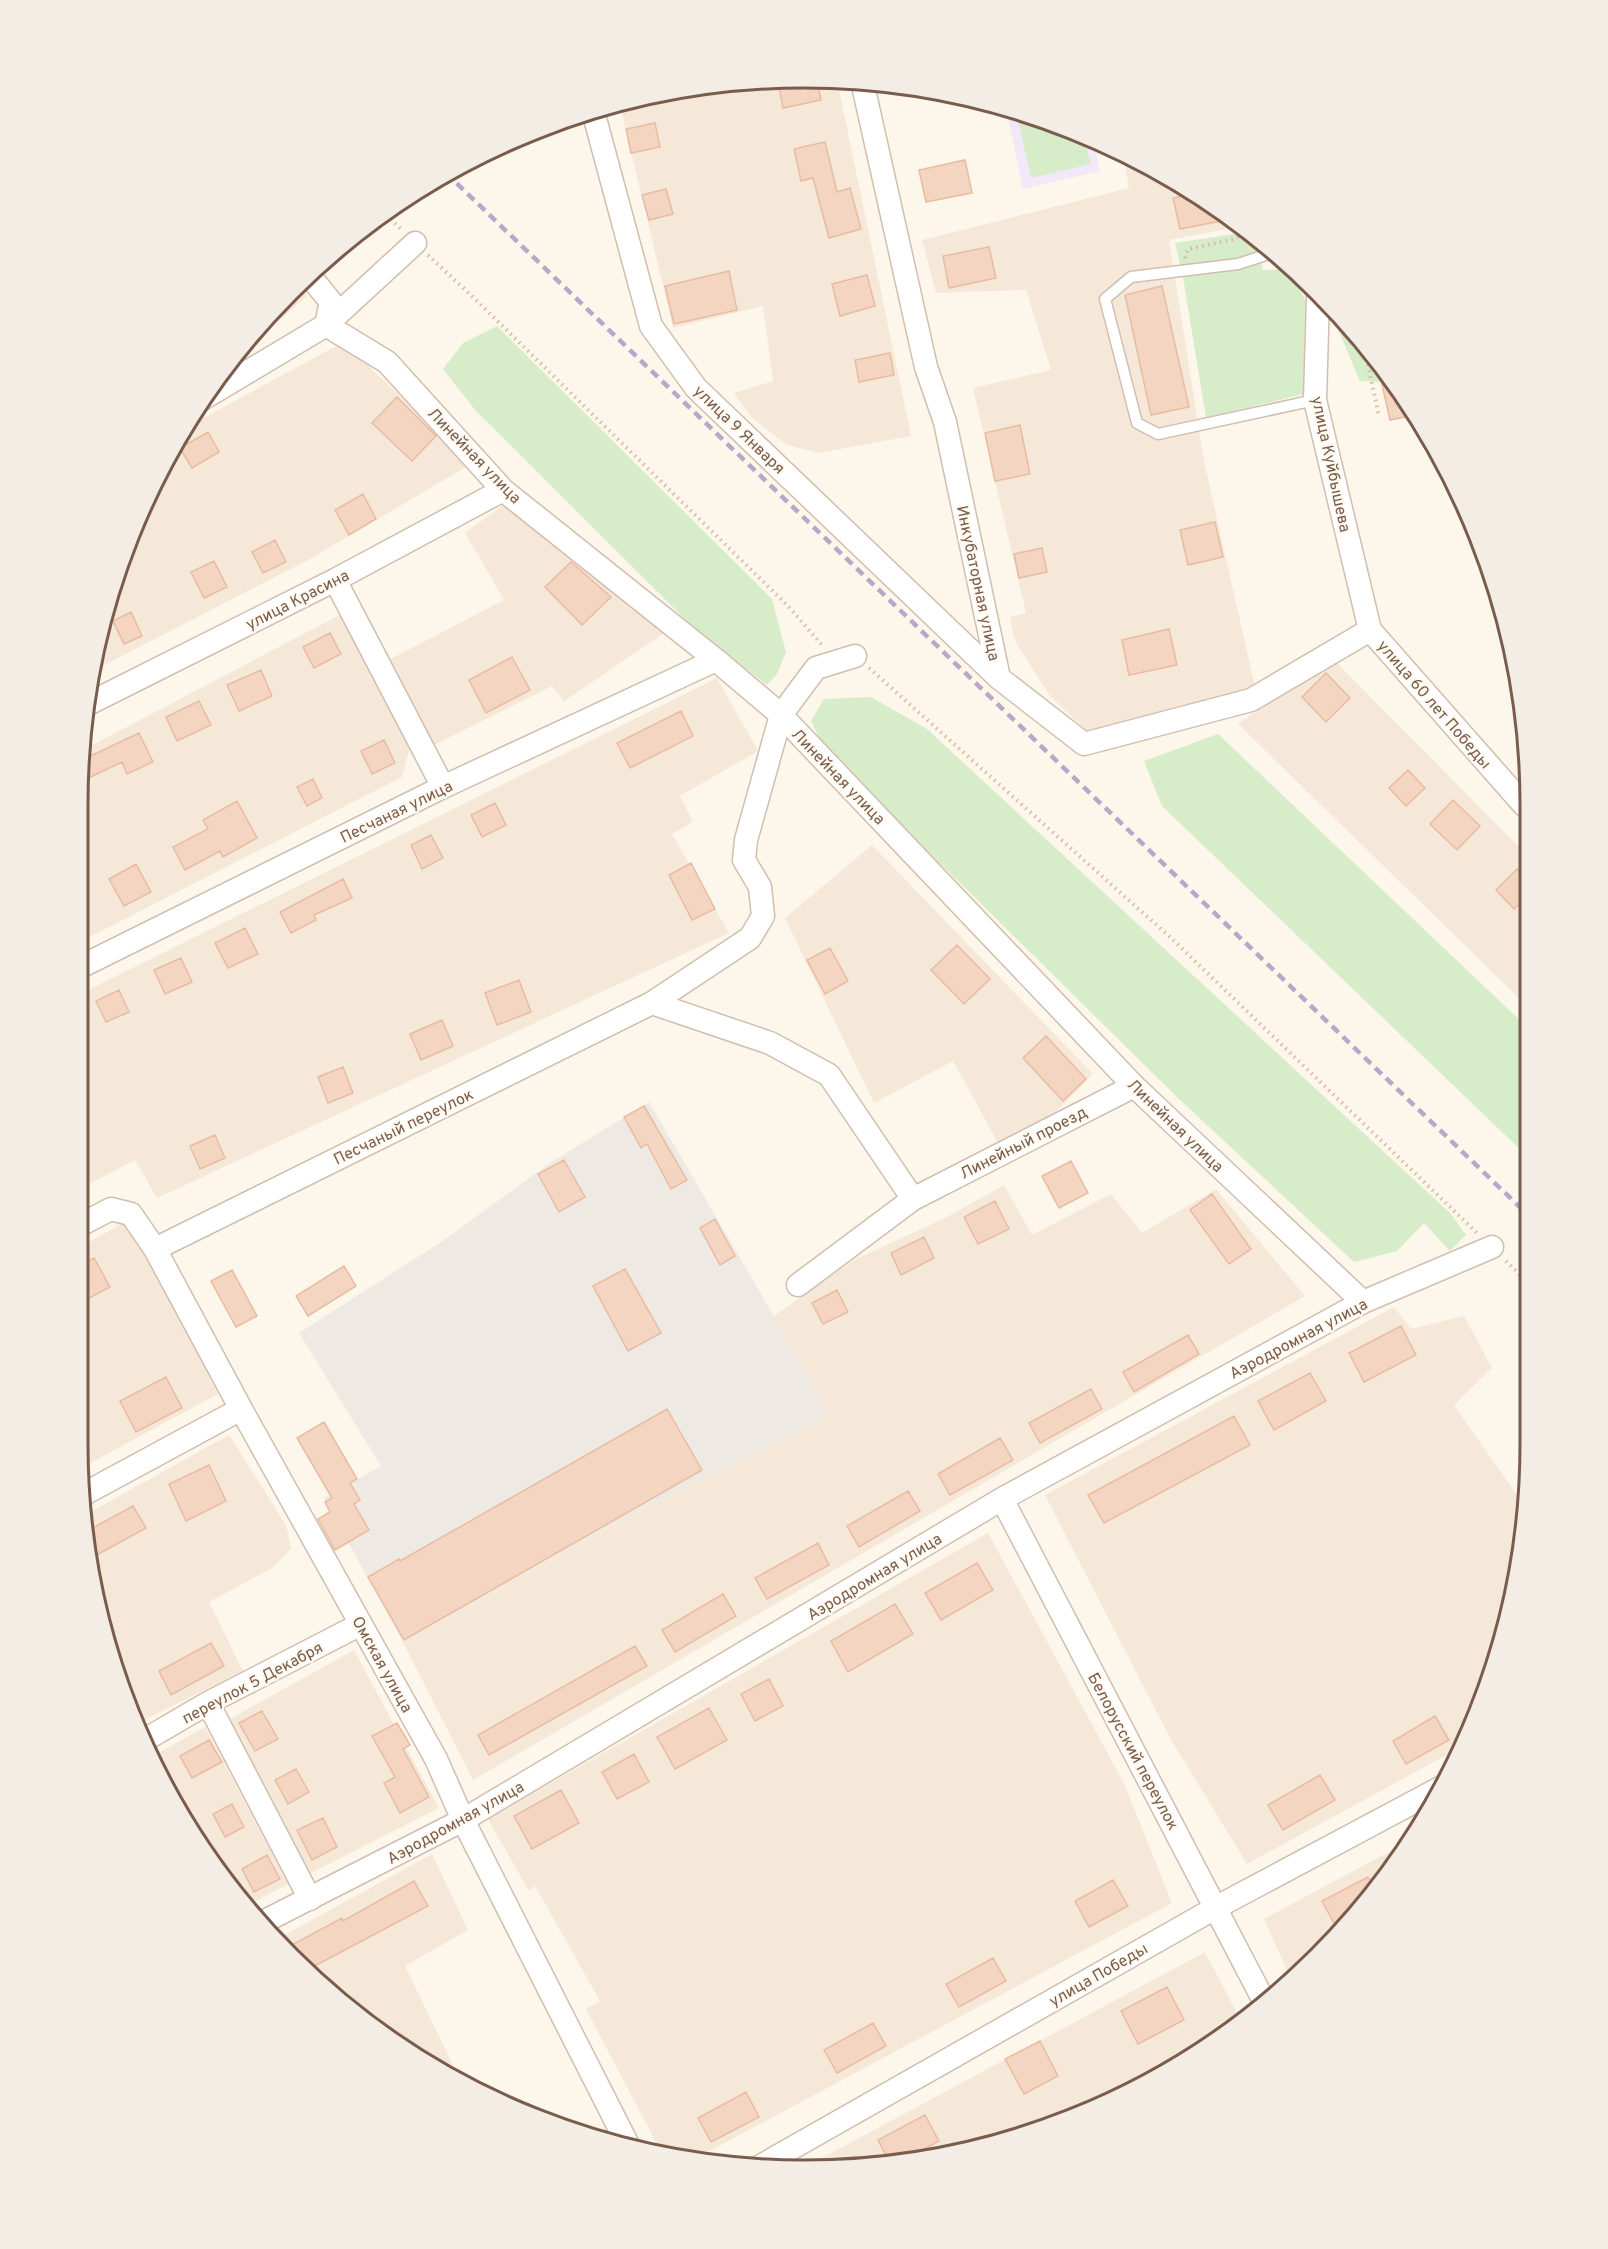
<svg xmlns="http://www.w3.org/2000/svg" width="1608" height="2249" font-family="Overpass,sans-serif">
<style>
.residential{fill:#f5e8d9}
.industrial{fill:#efe9e3}
.education{fill:#f3e7fa}
.green{fill:#d7ecc8}
.building{fill:#f4d5c1;stroke:#e7bca1;stroke-width:1.5}
.lines{fill:none;stroke-linecap:round;stroke-linejoin:round}
.service-casing{stroke:#d1beaf;stroke-width:13}
.minor-casing{stroke:#d1beaf;stroke-width:25}
.path{stroke:#dab8a3;stroke-width:4;stroke-dasharray:1.5 4.5;stroke-linecap:butt}
.service{stroke:#fff;stroke-width:10}
.minor{stroke:#fff;stroke-width:22}
.rail{stroke:#b9a7c9;stroke-width:4.5;stroke-dasharray:9 6;stroke-linecap:butt}
.labels{text-anchor:middle;stroke-width:4.5;stroke-linejoin:round;paint-order:stroke}
.street-label{font-size:16px;fill:#7a5c4c;stroke:#fffaf2}
.rim{fill:none;stroke:#7a5c4c;stroke-width:3}
</style>
<rect width="100%" height="100%" fill="#fdf6eb"/>
<path class="residential" d="M837,80L911,436L819,453L787,445L752,418L734,393L773,381L763,306L673,328L620,105L709,84Z
M1123,152L1236,222L1237,227L1169,240L1204,461L1255,687L1087,731L1050,696L1015,641L1010,617L1026,613L973,388L1051,370L1026,290L936,293L922,240L1129,188Z
M299,286L307,296L261,337L240,350Z
M338,345L356,354L471,464L310,559L91,672L92,662L133,526L175,441L183,429Z
M510,500L666,632L564,701L552,686L430,747L387,661L504,600L465,533Z
M345,612L412,738L402,777L78,943V804L83,750Z
M1333,659L1525,853L1526,1005L1238,724Z
M717,678L758,751L680,796L693,822L672,834L729,933L157,1198L135,1160L78,1190V995Z
M872,845L1093,1074L1055,1113L999,1145L953,1061L874,1103L785,918Z
M1004,1185L1032,1235L1111,1194L1142,1233L1216,1189L1305,1296L473,1780L403,1642L613,1524L829,1416L774,1316L854,1260L945,1218Z
M129,1220L218,1394L81,1468L78,1445V1248Z
M1394,1307L1411,1329L1464,1316L1492,1368L1454,1405L1526,1508L1505,1633L1463,1746L1247,1864L1170,1738L1045,1495Z
M229,1435L286,1525L291,1549L272,1568L209,1602L243,1671L134,1725L103,1633L87,1514Z
M988,1533L1124,1783L1172,1903L693,2160L661,2152L586,2009L600,2001L535,1886L529,1891L488,1819Z
M354,1650L439,1808L309,1874L226,1721Z
M205,1727L288,1884L250,1904L200,1848L151,1757Z
M1409,1841L1380,1887L1292,1981L1264,1919Z
M432,1854L468,1930L405,1966L462,2084L441,2074L326,1991L279,1938Z
M1205,1952L1240,2019L1125,2096L945,2157L798,2171Z"/>
<path class="industrial" d="M649,1102L774,1316L829,1416L613,1524L403,1642L324,1498L381,1466L299,1333L444,1240L550,1163Z"/>
<path class="education" d="M1006,108L1093,141L1100,171L1023,189Z"/>
<path class="green" d="M1016,112L1084,138L1091,164L1031,178Z
M1234,234L1253,235L1260,252L1263,270L1289,269L1305,300L1304,394L1206,418L1183,277L1175,243Z
M1339,315L1350,325L1387,382L1360,381L1337,327Z
M497,326L772,599L786,652L777,674L767,685L693,627L476,411L443,369L463,343Z
M871,697L927,729L1451,1214L1466,1235L1450,1251L1424,1223L1397,1251L1354,1262L1178,1098L825,750L811,721L824,699Z
M1218,734L1526,1026V1155L1162,806L1144,761Z"/>
<path class="building" d="M817,81L821,100L783,108L778,82Z
M655,123L660,147L631,153L626,129Z
M825,142L837,192L850,188L861,229L829,238L813,178L801,181L794,149Z
M965,160L972,193L926,202L919,170Z
M666,189L673,214L649,220L642,195Z
M1192,194L1231,219L1180,229L1173,198Z
M989,247L996,278L949,288L943,256Z
M729,271L737,310L674,324L665,286Z
M867,275L875,306L840,316L832,284Z
M1162,286L1189,407L1151,415L1125,295Z
M890,353L894,375L859,382L855,360Z
M1379,371H1380L1410,416L1390,420Z
M397,397L436,436L412,461L372,423Z
M1020,425L1030,474L995,481L985,433Z
M208,432L219,452L192,468L180,448Z
M363,494L376,519L349,535L335,510Z
M1215,522L1223,557L1188,565L1180,530Z
M275,540L286,562L263,573L252,552Z
M1042,548L1047,572L1019,578L1014,554Z
M214,561L227,587L204,598L191,572Z
M571,562L611,597L582,625L545,587Z
M131,612L142,636L124,644L113,621Z
M1169,629L1177,665L1129,675L1122,640Z
M330,633L341,654L314,668L303,647Z
M512,657L530,690L486,713L469,680Z
M261,670L272,696L239,711L227,685Z
M1326,673L1350,698L1326,722L1302,697Z
M199,701L211,725L177,741L166,717Z
M681,711L693,736L630,768L617,743Z
M139,733L153,762L127,774L122,762L80,782L82,760Z
M384,740L395,763L372,774L361,751Z
M1408,770L1425,788L1406,806L1389,788Z
M313,779L322,798L307,806L297,787Z
M1453,800L1480,826L1457,850L1430,824Z
M237,801L257,838L223,857L220,851L185,870L173,847L208,829L203,820Z
M495,803L506,825L482,837L471,815Z
M431,835L443,858L422,869L411,845Z
M691,863L715,909L692,920L669,875Z
M136,864L151,892L124,906L109,879Z
M1517,869L1525,878V899L1514,909L1496,890Z
M343,879L352,898L314,915L316,920L291,933L280,912Z
M245,928L258,954L228,968L215,943Z
M957,945L990,979L964,1004L931,970Z
M830,948L848,981L825,994L807,960Z
M181,958L192,982L165,994L154,970Z
M519,980L531,1012L497,1025L485,993Z
M119,990L129,1012L106,1022L96,1001Z
M442,1020L453,1046L421,1060L410,1034Z
M1046,1036L1086,1079L1063,1101L1023,1058Z
M343,1067L353,1093L328,1103L318,1077Z
M644,1106L687,1180L671,1189L647,1144L641,1148L624,1117Z
M215,1135L225,1158L200,1169L190,1146Z
M564,1160L585,1197L559,1212L538,1174Z
M1071,1161L1088,1193L1059,1208L1042,1176Z
M1212,1194L1251,1249L1229,1264L1190,1210Z
M995,1201L1009,1229L978,1244L964,1217Z
M715,1219L735,1256L720,1265L700,1228Z
M924,1237L934,1258L901,1275L891,1253Z
M94,1258L110,1287L78,1304V1266Z
M344,1266L356,1286L308,1316L296,1296Z
M625,1269L661,1333L628,1351L593,1286Z
M232,1270L257,1316L236,1327L211,1281Z
M837,1290L848,1312L823,1324L812,1303Z
M1401,1326L1416,1355L1364,1382L1349,1353Z
M1188,1335L1199,1354L1134,1392L1123,1372Z
M1310,1373L1326,1401L1274,1430L1258,1401Z
M166,1377L182,1408L136,1432L120,1401Z
M1091,1389L1102,1409L1040,1443L1029,1423Z
M667,1409L702,1470L404,1640L368,1577L399,1559L400,1561Z
M1234,1416L1250,1445L1104,1523L1088,1495Z
M324,1422L357,1479L350,1483L360,1500L354,1504L369,1530L335,1550L318,1519L330,1512L325,1502L332,1498L297,1438Z
M1000,1438L1013,1460L950,1495L938,1474Z
M209,1465L226,1501L186,1521L169,1484Z
M908,1491L920,1511L859,1547L847,1526Z
M133,1506L146,1528L93,1557L89,1530Z
M818,1543L829,1565L767,1599L755,1578Z
M977,1563L993,1590L941,1620L925,1593Z
M723,1594L736,1616L675,1652L662,1630Z
M895,1604L913,1634L848,1672L831,1641Z
M211,1643L224,1666L171,1695L159,1671Z
M635,1646L647,1666L489,1755L478,1735Z
M769,1679L783,1706L755,1721L741,1694Z
M709,1708L727,1740L675,1769L657,1737Z
M262,1711L278,1739L255,1751L239,1723Z
M1435,1716L1449,1740L1406,1764L1393,1741Z
M397,1723L410,1745L403,1749L429,1797L400,1813L384,1783L395,1777L372,1736Z
M209,1740L222,1762L192,1778L180,1756Z
M634,1754L649,1782L617,1799L602,1772Z
M296,1769L309,1792L288,1804L275,1780Z
M1320,1775L1335,1800L1283,1830L1268,1805Z
M561,1790L579,1823L532,1849L514,1816Z
M232,1804L244,1827L225,1837L213,1814Z
M323,1818L337,1847L312,1860L297,1830Z
M267,1855L280,1879L254,1892L242,1869Z
M1368,1877L1376,1891L1353,1916L1335,1925L1322,1901Z
M1113,1880L1128,1906L1089,1927L1075,1901Z
M414,1881L428,1906L307,1970L296,1958L290,1946L342,1918L343,1921Z
M993,1958L1006,1981L959,2007L946,1984Z
M1167,1987L1184,2020L1138,2044L1121,2011Z
M873,2023L886,2046L837,2073L824,2050Z
M1040,2041L1058,2076L1024,2094L1005,2059Z
M746,2092L759,2117L711,2142L698,2118Z
M925,2115L939,2141L901,2162L890,2163L878,2140Z"/>
<g class="lines">
<defs>
<path id="service" d="M1272,253L1238,264L1131,277L1105,299L1137,423L1158,434L1315,400"/>
<path id="minor" d="M862,81L926,367L945,422L999,678L1084,744L1251,700L1370,630
M593,111L651,326L696,388L999,678
M309,275L331,302L326,325L387,362L503,490L716,660L781,715L1134,1086L1363,1302
M1318,296L1315,400L1370,630L1524,805
M204,398L326,325L415,243
M335,580L443,787
M855,656L816,668L781,715L746,840L744,860L760,887L763,916L750,938L652,1003L770,1043L829,1075L913,1199
M88,704L335,580L503,490
M78,968L443,787L716,660
M78,1226L111,1209L131,1214L155,1249L241,1409L436,1759L463,1820L627,2143
M155,1249L652,1003
M798,1285L913,1199L1134,1086
M84,1494L241,1409
M1002,1499L1265,2003
M208,1703L310,1899
M143,1741L208,1703L361,1624
M265,1921L463,1820L1002,1499L1363,1302L1492,1247
M757,2168L1217,1907L1442,1787"/>
</defs>
<use href="#service" class="service-casing"/>
<use href="#minor" class="minor-casing"/>
<path class="path" d="M386,215L403,231
M428,255L476,300L788,606L823,646
M1185,258L1188,249L1234,239L1249,231
M1364,347L1379,416
M869,668L1170,937L1477,1233
M1506,1261L1527,1282"/>
<use href="#service" class="service"/>
<use href="#minor" class="minor"/>
<path class="rail" d="M446,173L1527,1214"/>
</g>
<g class="labels">
<g class="street-label">
<text transform="translate(740 429) rotate(44)" y="6">улица 9 Января</text>
<text transform="translate(475 455) rotate(46)" y="6">Линейная улица</text>
<text transform="translate(1332 464) rotate(78)" y="6">улица Куйбышева</text>
<text transform="translate(979 583) rotate(78)" y="6">Инкубаторная улица</text>
<text transform="translate(297 599) rotate(-27)" y="6">улица Красина</text>
<text transform="translate(1435 704) rotate(49)" y="6">улица 60 лет Победы</text>
<text transform="translate(839 776) rotate(46)" y="6">Линейная улица</text>
<text transform="translate(396 811) rotate(-26)" y="6">Песчаная улица</text>
<text transform="translate(1176 1125) rotate(44)" y="6">Линейная улица</text>
<text transform="translate(403 1126) rotate(-26)" y="6">Песчаный переулок</text>
<text transform="translate(1023 1142) rotate(-27)" y="6">Линейный проезд</text>
<text transform="translate(1298 1338) rotate(-28)" y="6">Аэродромная улица</text>
<text transform="translate(874 1576) rotate(-31)" y="6">Аэродромная улица</text>
<text transform="translate(383 1664) rotate(61)" y="6">Омская улица</text>
<text transform="translate(252 1682) rotate(-28)" y="6">переулок 5 Декабря</text>
<text transform="translate(1134 1751) rotate(62)" y="6">Белорусский переулок</text>
<text transform="translate(455 1822) rotate(-29)" y="6">Аэродромная улица</text>
<text transform="translate(1098 1974) rotate(-30)" y="6">улица Победы</text>
</g>
</g>
<path d="M0 0H1608V2249H0ZM804 88H804A716 716 0 0 1 1520 804V1444A716 716 0 0 1 804 2160H804A716 716 0 0 1 88 1444V804A716 716 0 0 1 804 88Z" fill="#f4ede5" fill-rule="evenodd"/>
<path class="rim" d="M804 88H804A716 716 0 0 1 1520 804V1444A716 716 0 0 1 804 2160H804A716 716 0 0 1 88 1444V804A716 716 0 0 1 804 88Z"/>
</svg>
